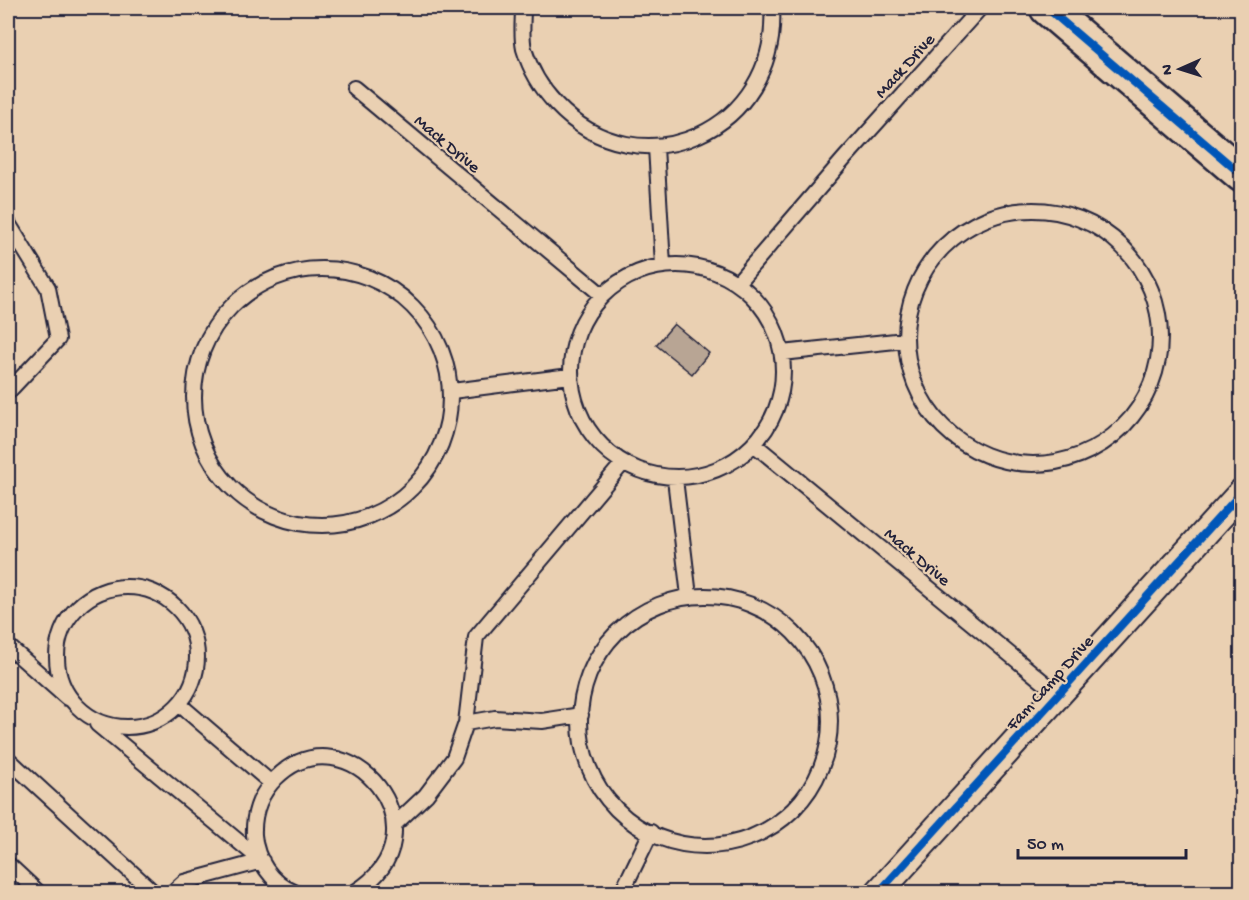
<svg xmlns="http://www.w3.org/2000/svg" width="1249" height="900" font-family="'Gochi Hand',sans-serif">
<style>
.building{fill:#b8a594;stroke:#22223b;stroke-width:1.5}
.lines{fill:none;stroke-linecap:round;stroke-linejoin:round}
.service-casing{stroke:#22223b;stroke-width:18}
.minor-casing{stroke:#22223b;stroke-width:30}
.tertiary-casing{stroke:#22223b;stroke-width:38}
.service{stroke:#ead0b2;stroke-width:14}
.minor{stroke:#ead0b2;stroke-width:26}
.tertiary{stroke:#ead0b2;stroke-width:33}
.cycleway-casing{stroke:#ead0b2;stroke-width:11}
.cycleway{stroke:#0057b8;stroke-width:8}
.labels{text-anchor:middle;stroke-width:4.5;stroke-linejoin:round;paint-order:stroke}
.street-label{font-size:18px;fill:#22223b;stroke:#ead0b2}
</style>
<rect width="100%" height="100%" fill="#ead0b2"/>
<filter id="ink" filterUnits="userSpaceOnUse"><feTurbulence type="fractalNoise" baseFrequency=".0167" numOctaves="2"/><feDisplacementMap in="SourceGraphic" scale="12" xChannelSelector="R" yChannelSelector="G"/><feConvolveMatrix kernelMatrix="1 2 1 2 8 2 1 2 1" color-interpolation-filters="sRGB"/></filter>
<g filter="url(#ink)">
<path class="building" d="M674,324L709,353L692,374L656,345Z"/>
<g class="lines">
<defs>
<path id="service" d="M523,8C523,20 521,36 524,49C530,69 541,88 556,104C640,194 780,129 772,8
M354,88L602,295
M656,147L663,265
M906 337a127 127 0 1 1 254 0a127 127 0 1 1-254 0Z
M8,223L48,288L58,339L8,392
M571 371a106 106 0 1 1 212 0a106 106 0 1 1-212 0Z
M194 397a128 128 0 1 1 256 0a128 128 0 1 1-256 0Z
M737,283L844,159L980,8
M782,353L905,340
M452,391L570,376
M755,445L1058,694
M675,479L689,596
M57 657a70 70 0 1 1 140 0a70 70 0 1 1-140 0Z
M580 721a125 125 0 1 1 250 0a125 125 0 1 1-250 0Z
M8,646L67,698
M179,704L271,783
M466,723L476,637L623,463
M97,724L262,861L184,882L173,892
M8,759L153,892
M394,825L426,795L454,758L466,723L495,718L542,721L581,715
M8,864L38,892
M294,892C271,883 256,859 254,835C253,813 261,793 276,778C346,708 452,832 355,892
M622,892L651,832"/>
<path id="minor" d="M879,892L1242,492"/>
<path id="tertiary" d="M1047,8L1242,175"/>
</defs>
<use href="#service" class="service-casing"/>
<use href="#minor" class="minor-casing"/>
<use href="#tertiary" class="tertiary-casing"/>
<use href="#service" class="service"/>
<use href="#minor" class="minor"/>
<use href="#tertiary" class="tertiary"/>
<defs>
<path id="cycleway" d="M1047,8L1242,175
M879,892L1242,492"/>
</defs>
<use href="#cycleway" class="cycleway-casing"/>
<use href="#cycleway" class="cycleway"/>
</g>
</g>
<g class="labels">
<g class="street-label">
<text transform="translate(904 65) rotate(-48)" y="6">Mack Drive</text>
<text transform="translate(448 143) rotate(40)" y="6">Mack Drive</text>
<text transform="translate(918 556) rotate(40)" y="6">Mack Drive</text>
<text transform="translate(1049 682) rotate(-48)" y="6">Fam Camp Drive</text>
</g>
</g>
<rect width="1249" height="900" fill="none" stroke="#ead0b2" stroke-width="30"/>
<rect x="15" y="15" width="1219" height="870" fill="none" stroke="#22223b" stroke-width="2" filter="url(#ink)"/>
<g transform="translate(1180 69) rotate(267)" stroke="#ead0b2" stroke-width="4.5" paint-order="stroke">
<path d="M0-4.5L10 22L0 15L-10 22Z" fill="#22223b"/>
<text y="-9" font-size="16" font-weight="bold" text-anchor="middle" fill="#22223b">N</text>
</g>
<path d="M1018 849v9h168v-9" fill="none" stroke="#22223b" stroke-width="3"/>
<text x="1027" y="849" font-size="18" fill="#22223b" stroke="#ead0b2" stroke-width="4.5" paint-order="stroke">50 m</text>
</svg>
